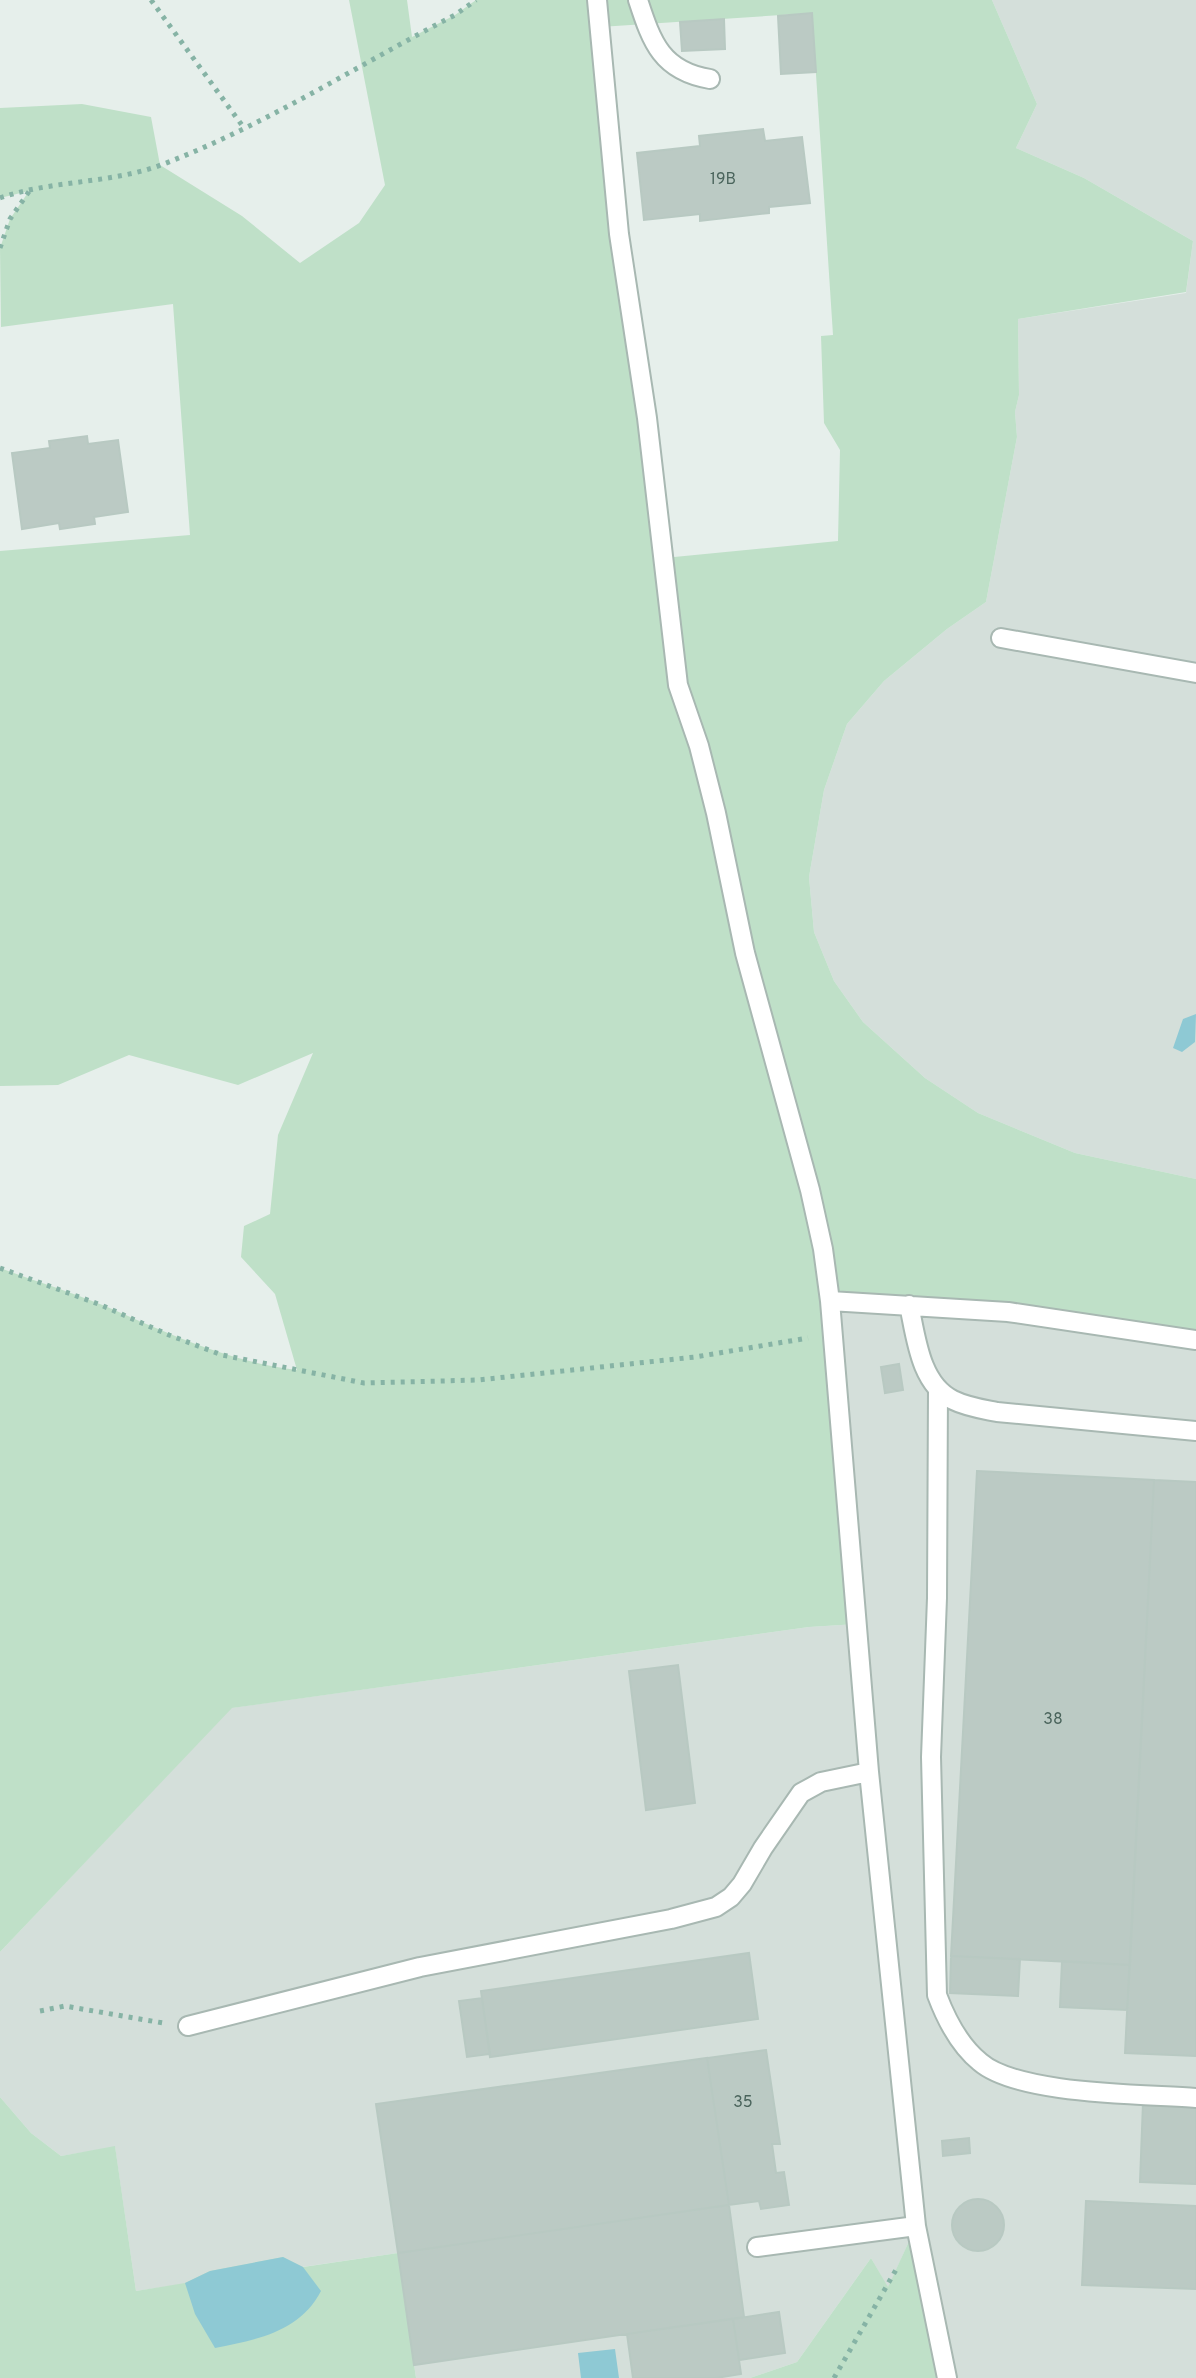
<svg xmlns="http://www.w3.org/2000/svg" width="1196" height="2378" font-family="Overpass,sans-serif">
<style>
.built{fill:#d4dfda}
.green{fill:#bfe0c8;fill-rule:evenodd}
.water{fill:#8ec9d4}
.building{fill:#bbcac4;stroke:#b8c9c2;stroke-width:2}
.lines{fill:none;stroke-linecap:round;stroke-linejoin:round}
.lane-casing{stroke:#a8b8b2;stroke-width:22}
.path{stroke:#86b3a5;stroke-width:5;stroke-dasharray:4 6;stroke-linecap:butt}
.lane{stroke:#fff;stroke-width:18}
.labels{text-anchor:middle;stroke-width:6;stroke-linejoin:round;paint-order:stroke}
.number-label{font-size:16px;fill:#4a645c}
</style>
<rect width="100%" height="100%" fill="#e6efeb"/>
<path class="built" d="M992,0H1196V1179L1075,1153L978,1113L925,1078L863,1022L834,981L814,932L809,877L824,790L847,724L884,681L947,629L986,602L1017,437L1015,412L1019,395L1018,319L1186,293L1193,241L1084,178L1016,148L1037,104Z
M830,1301L1196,1340V2378H947L915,2228L888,2288L871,2258L797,2362L750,2378H416L398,2253L136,2291L115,2147L61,2156L31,2133L0,2097V1952L231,1708L809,1627L857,1624Z"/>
<path class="green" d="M349,0H407L412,37L455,15L476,0H992L1037,104L1016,148L1084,178L1193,241L1186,292L1018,319L1019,395L1015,412L1017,437L986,602L947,629L884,681L847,724L824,790L809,877L814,932L834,981L863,1022L925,1078L978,1113L1075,1153L1196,1179V1340L831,1301L857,1624L809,1627L232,1708L0,1952V1268C35,1281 71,1292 105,1306C167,1333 229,1362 297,1370L275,1294L241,1257L244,1226L270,1214L278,1135L313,1053L238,1085L129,1055L58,1085L0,1086V551L190,535L173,304L1,327L0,248L10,219L29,191L0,198V108L82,104L151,117L160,165L242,216L300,263L359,223L385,185ZM812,13L833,335L821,336L824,423L840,450L838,541L664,558L600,27Z
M0,2097L31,2133L61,2156L115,2146L136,2291L185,2283L210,2271L283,2257L303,2267L398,2253L416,2378H0Z
M916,2226L947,2378H750L797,2362L871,2258L888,2287Z"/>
<path class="water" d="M1196,1014L1195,1042L1182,1052L1173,1048L1183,1019Z
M283,2257L303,2267L321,2291C300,2332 256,2340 215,2348L195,2314L185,2283L210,2271Z
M615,2349L619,2378H581L578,2353Z"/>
<path class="building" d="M812,13L816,72L781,74L778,16Z
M724,19L725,49L682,51L680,22Z
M763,129L765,141L802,137L810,203L769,207V213L700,221V214L644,220L637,153L700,146L699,136Z
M87,436L88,444L118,440L128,512L94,517L95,524L60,529L59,523L22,529L12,453L50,448L49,441Z
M899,1364L903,1390L885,1393L881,1367Z
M977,1471L1154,1480L1130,1965L951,1956Z
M1154,1480L1196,1482V2056L1125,2053Z
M678,1665L695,1803L646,1810L629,1671Z
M749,1953L758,2019L490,2057L481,1991Z
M951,1956L1020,1959L1018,1996L950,1993Z
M1062,1961L1130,1965L1127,2010L1060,2007Z
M482,1998L490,2054L467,2057L459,2001Z
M766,2050L780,2144H772L776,2173L784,2172L789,2205L761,2209L759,2201L729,2205L707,2058Z
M707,2058L729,2205L398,2253L376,2104Z
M1143,2103L1196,2105V2184L1140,2182Z
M969,2138L970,2153L943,2156L942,2141Z
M952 2225a26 26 0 1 1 52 0a26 26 0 1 1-52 0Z
M1086,2201L1196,2206V2289L1082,2285Z
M729,2205L744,2317L414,2365L398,2253Z
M779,2312L785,2353L739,2360L733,2319Z
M733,2319L741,2374L716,2378H633L627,2334Z"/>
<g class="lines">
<defs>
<path id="lane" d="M597,0L619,234L647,418L678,685L699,746L716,813L745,953L810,1190L823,1249L830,1301
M638,0C652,43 662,71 710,79
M1001,638L1196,673
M909,1305C916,1337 920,1384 953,1400C967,1407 982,1409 997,1412L1196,1431
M938,1389L937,1598L931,1757L937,1995C946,2019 959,2045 980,2062C1018,2095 1144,2094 1196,2098
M188,2026L420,1967L671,1919L716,1907L731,1897L742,1884L763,1848L801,1793L821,1782L869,1772
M757,2247L916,2226
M947,2378L916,2226L869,1772L830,1301L1008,1312L1196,1340"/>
</defs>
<use href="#lane" class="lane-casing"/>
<path class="path" d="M151,0L244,128
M0,198C52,180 109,184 161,165C264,126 358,65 455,15L476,0
M0,248L10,219L30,190
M0,1268L101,1305L169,1335L222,1355L364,1383L478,1380L695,1357L808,1338
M40,2011L65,2006L163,2023
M834,2378L897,2268"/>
<use href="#lane" class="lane"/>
</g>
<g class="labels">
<g class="number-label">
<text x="723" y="184">19B</text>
<text x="1053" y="1724">38</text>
<text x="743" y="2107">35</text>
</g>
</g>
</svg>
